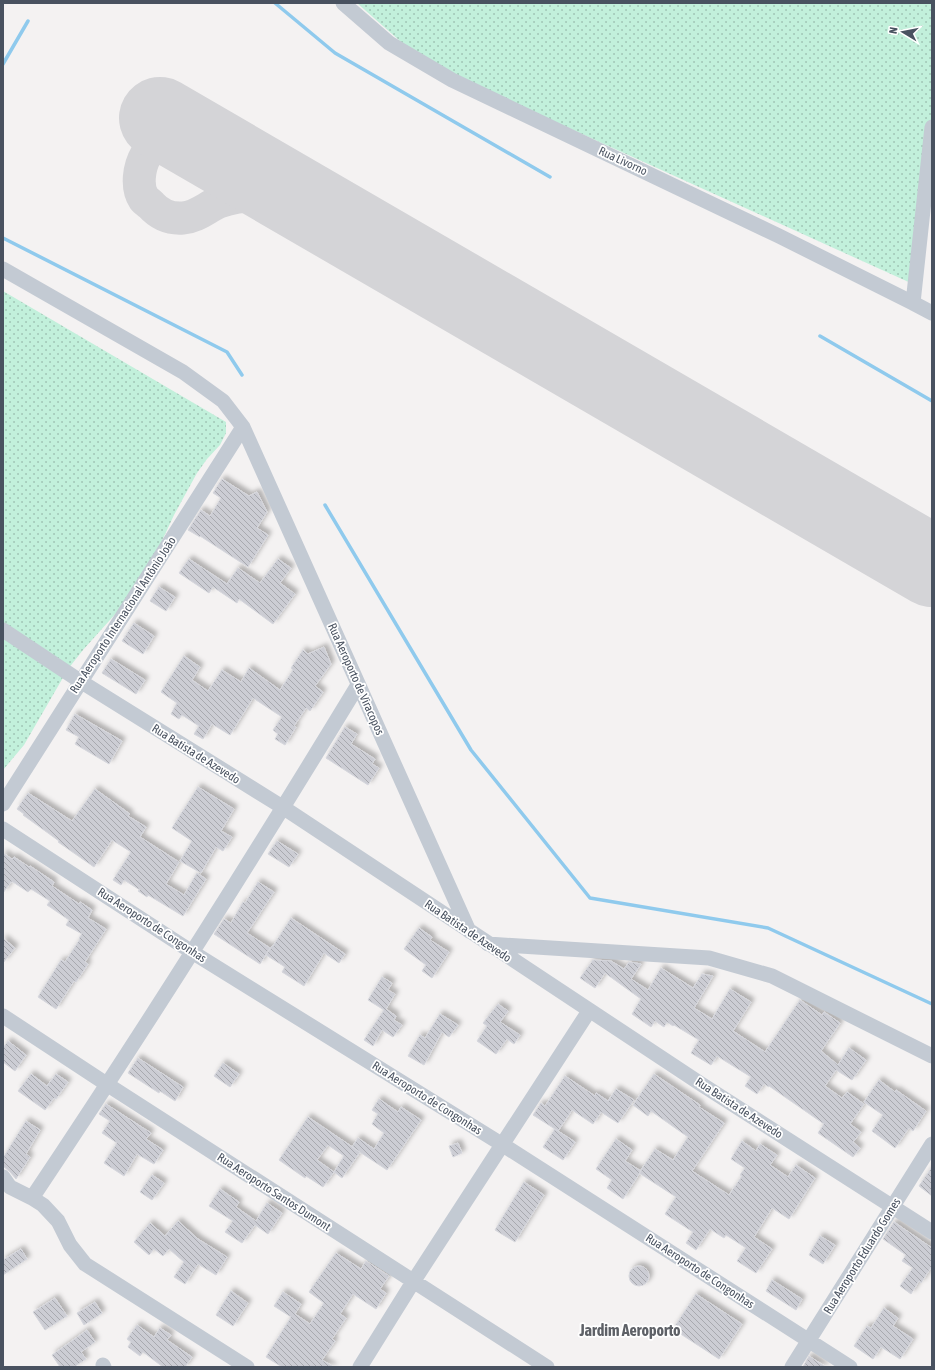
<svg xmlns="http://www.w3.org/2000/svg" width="935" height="1370" font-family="'Asap Condensed',sans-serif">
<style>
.grass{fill:url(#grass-dots)}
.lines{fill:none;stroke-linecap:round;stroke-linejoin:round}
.stream{stroke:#8fcaed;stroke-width:3.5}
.taxiway{stroke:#d4d4d7;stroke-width:33}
.runway{stroke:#d4d4d7;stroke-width:82}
.building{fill:url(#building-back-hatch);stroke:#d6d7dd;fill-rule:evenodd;filter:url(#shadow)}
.minor{stroke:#c3cad3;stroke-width:15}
.labels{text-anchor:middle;stroke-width:3.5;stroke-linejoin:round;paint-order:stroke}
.street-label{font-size:12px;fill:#495260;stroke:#fff}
.district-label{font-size:16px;font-weight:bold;fill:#5e6167;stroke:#fff}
</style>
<defs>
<pattern id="grass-dots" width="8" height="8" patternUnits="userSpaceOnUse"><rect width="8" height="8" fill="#c2f0db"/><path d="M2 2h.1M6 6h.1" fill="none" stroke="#a0c5b5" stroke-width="1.8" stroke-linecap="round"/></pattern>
<pattern id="building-back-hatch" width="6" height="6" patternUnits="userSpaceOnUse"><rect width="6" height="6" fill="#cccdd4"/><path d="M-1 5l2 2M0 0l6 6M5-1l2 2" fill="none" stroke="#a8a9af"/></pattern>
<filter id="shadow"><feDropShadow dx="3.5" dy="-3.5" stdDeviation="2" flood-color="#0004"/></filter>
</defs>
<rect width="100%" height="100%" fill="#f4f2f2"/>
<path class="grass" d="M357,3H932V124L913,284L467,82L409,49Z
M3,291L226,422V433L220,445L207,459L197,473L174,515L160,545L118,611L83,650L68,669L24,745L3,770Z"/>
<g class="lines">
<path class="stream" d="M275,3L335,53L550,177
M3,64L28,21
M3,238L227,352L242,375
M820,336L932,401
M325,505L471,750L590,898L768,928L932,1004"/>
<path class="taxiway" d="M171,125C163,134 152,144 146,155C139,167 136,187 144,199C146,201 149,203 151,205C160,215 170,219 183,218C197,217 207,207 219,202C247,192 271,196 300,200"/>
<path class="runway" d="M160,118L932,566"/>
</g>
<path class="building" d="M222,479L249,496L257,492L267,512L257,528L268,535L248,567L200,536V537L188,530L201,510L210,516L221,498L213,493Z
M189,559L227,584L238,568L260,583L278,559L291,568L280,583L295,594L273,624L239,599L237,603L213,587L209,593L179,573Z
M159,587L175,597L166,611L150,601Z
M134,623L154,636L143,654L122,641Z
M324,647L331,664L315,686L323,692L310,711L306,708L294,726L296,727L285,745L275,739L278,734L273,730L282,717L253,698L230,735L212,724L203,739L194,734L199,726L182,715L179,719L171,714L177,703L161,692L184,656L200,667L192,680L208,691L222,670L241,682L249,668L280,690L293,670L291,668L303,650L308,654Z
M111,659L145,680L136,694L102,673Z
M75,714L122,741L109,764L75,744L79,737L66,730Z
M345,727L357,734L351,744L375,759L372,764L379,768L368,785L326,758Z
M198,787L234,809L221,831L232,837L223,851L216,847L201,873L180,861L192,841L172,828Z
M95,789L130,814L128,816L146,827L140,837L179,862L166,884L184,895L197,873L206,879L183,916L148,895L147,897L138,891L140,890L124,880L121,885L113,880L131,852L112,840L94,867L58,842L59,841L23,815L24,814L17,809L28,793L72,821Z
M277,841L298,854L289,867L268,854Z
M3,853L12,859L14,857L29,867L30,866L54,882L52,886L79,904L80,902L92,910L88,918L106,929L85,962L88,964L76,982L74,981L56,1009L38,997L61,960L65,962L80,939L79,938L82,934L66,925L69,920L47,905L50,901L31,889L28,892L13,882H11L3,893Z
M258,882L274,892L247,933L270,948L260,964L214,934L224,919L231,923L243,902L245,903Z
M291,918L345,954L339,963L324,953L304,986L282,972L285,967L266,955L272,946H273Z
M419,928L432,937L430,940L449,952L432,978L422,971L426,965L404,949Z
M3,938L15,948L3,963Z
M593,960L611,961L624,969L629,962L641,964L631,979L648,990L661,968L693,988L702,974L713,976L694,1008L712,1019L730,989L751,1002L733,1031L765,1052L800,1000L822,1015L824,1012L840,1023L821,1051L838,1065L849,1048L866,1060L852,1080L836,1070L825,1086L842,1098L847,1092L864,1104L850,1124L861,1132L853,1142L860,1148L853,1157L818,1133L824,1124L769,1086V1087L764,1084L757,1094L745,1086L751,1077L717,1056L711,1065L691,1053L699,1040L674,1025L673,1026L667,1022L664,1027L655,1021L651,1027L632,1014L641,999L605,973L595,988L580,978Z
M382,977L392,983L388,990L395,994L386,1009L396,1016L394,1020L402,1025L393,1037L382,1030L373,1046L364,1040L384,1010L368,1000Z
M498,1004L508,1011L500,1022L520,1035L514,1044L507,1039L496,1054L477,1041L487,1026L483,1023Z
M440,1014L458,1025L449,1037L442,1032L424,1065L408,1056L420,1035L425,1038Z
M8,1041L26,1055L15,1071L3,1062V1048Z
M138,1058L183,1087L175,1101L160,1091L159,1093L128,1073Z
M223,1063L239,1074L230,1087L214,1076Z
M31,1074L47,1086L56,1074L68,1082L56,1099L54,1098L45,1110L18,1091Z
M654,1074L700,1105L699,1107L724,1123L692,1171L729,1195L742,1176L740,1175L745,1168L731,1159L742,1141L756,1151L760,1144L777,1155L770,1165L788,1177L796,1165L815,1178L789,1219L772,1208L754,1237L772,1249L756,1273L737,1261L746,1248L726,1235L724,1238L710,1229L696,1250L686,1243L693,1232L665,1214L676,1197L639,1173L655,1149L673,1160L688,1137L651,1111L648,1116L633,1105Z
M565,1076L595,1096L596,1093L608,1101L616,1089L634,1100L618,1123L601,1112L593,1124L572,1110L558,1131L533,1115L541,1103L545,1106Z
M879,1080L895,1092L896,1090L926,1111L913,1131L909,1128L895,1148L872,1131L883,1115L864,1102Z
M379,1099L398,1112L401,1107L421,1120L387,1170L352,1147L358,1138L374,1149L384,1133L372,1124L378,1114L372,1110Z
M106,1104L151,1133L146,1139L163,1150L154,1164L137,1154L124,1176L104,1163L117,1143L102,1133L110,1121L99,1114Z
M308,1117L360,1152L342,1178L334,1172L323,1187L306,1176L305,1178L279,1160ZM328,1145L344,1156L334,1172L317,1160Z
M26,1121L40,1130L26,1154L30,1157L16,1179L10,1172L3,1166V1158Z
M555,1129L575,1142L563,1160L543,1147Z
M616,1139L632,1150L625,1161L641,1171L623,1199L607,1188L612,1180L596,1169Z
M458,1143L462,1153L453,1157L449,1146Z
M932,1167V1196L919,1186Z
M152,1175L164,1183L152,1200L140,1192Z
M524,1182L544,1195L515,1242L495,1230Z
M220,1189L239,1202L236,1207L256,1221L267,1203L282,1213L268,1234L255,1225L242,1243L225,1232L233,1221L209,1206Z
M178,1221L198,1239L227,1257L216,1275L198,1264L185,1284L174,1277L184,1262L169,1249L163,1256L154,1249L149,1255L134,1242L150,1223L165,1236Z
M894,1222L932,1248V1266L921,1283L919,1281L911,1294L900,1286L913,1268L902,1261L906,1255L883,1239Z
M820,1236L835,1245L823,1264L809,1255Z
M21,1249L27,1259L3,1275V1260Z
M336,1253L361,1269L366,1261L389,1276L380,1289L386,1293L376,1309L353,1294L340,1314L346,1318L332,1339L335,1341L322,1360L334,1367H282L266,1357L291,1317L274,1306L283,1292L301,1304L295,1314L310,1324L324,1303L309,1292Z
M629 1276a10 10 0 1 1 20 0a10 10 0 1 1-20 0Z
M772,1280L802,1299L796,1310L766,1291Z
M231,1291L248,1303L233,1326L216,1315Z
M696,1294L742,1324L719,1359L673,1329Z
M55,1298L67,1316L45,1330L33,1312Z
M95,1302L102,1313L84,1325L77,1313Z
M884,1308L898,1318L893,1326L913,1339L900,1359L881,1347L873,1359L854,1346L867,1326L871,1328Z
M137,1325L154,1337L160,1328L171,1335L167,1340L192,1357L185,1367H163L143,1352L140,1356L128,1347L131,1342L127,1339Z
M87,1330L95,1342L81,1352L86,1359L74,1367H60L52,1355Z
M809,1356L826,1367H803Z"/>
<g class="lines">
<path class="minor" d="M343,3L389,43L452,80L779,236L913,303
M932,127L913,303L932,313
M3,269L183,372L223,401L243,427L469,931
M3,630L80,681L284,808L701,1084L932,1232
M3,804L243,427
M3,829L192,952L503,1145L850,1367
M488,944L709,958L772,976L932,1056
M3,1016L108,1085L547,1367
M3,1177L10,1187L32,1198L43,1205L58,1221L70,1245L85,1264L247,1367
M32,1198C145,1029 253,858 358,685
M103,1365L104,1367
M360,1367L413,1282L589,1011
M792,1367L932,1144"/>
</g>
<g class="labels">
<g class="street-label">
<text transform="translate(623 161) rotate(25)" y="4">Rua Livorno</text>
<text transform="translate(123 615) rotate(-57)" y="4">Rua Aeroporto Internacional Antônio João</text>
<text transform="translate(356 679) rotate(66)" y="4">Rua Aeroporto de Viracopos</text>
<text transform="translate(196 754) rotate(32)" y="4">Rua Batista de Azevedo</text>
<text transform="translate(152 925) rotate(33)" y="4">Rua Aeroporto de Congonhas</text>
<text transform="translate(468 931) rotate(34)" y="4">Rua Batista de Azevedo</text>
<text transform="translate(427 1098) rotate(32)" y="4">Rua Aeroporto de Congonhas</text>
<text transform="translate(739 1108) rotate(33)" y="4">Rua Batista de Azevedo</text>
<text transform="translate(274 1192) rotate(33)" y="4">Rua Aeroporto Santos Dumont</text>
<text transform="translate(862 1256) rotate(-58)" y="4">Rua Aeroporto Eduardo Gomes</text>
<text transform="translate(700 1271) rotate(33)" y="4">Rua Aeroporto de Congonhas</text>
</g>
<g class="district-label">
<text x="630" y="1336">Jardim Aeroporto</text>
</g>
</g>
<rect width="935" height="1370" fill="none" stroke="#495260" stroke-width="8"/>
<g transform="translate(903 32) rotate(280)" stroke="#ffffff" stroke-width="3" paint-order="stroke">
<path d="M0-3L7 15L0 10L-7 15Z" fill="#495260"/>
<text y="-6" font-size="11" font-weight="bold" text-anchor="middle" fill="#495260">N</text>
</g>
</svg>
